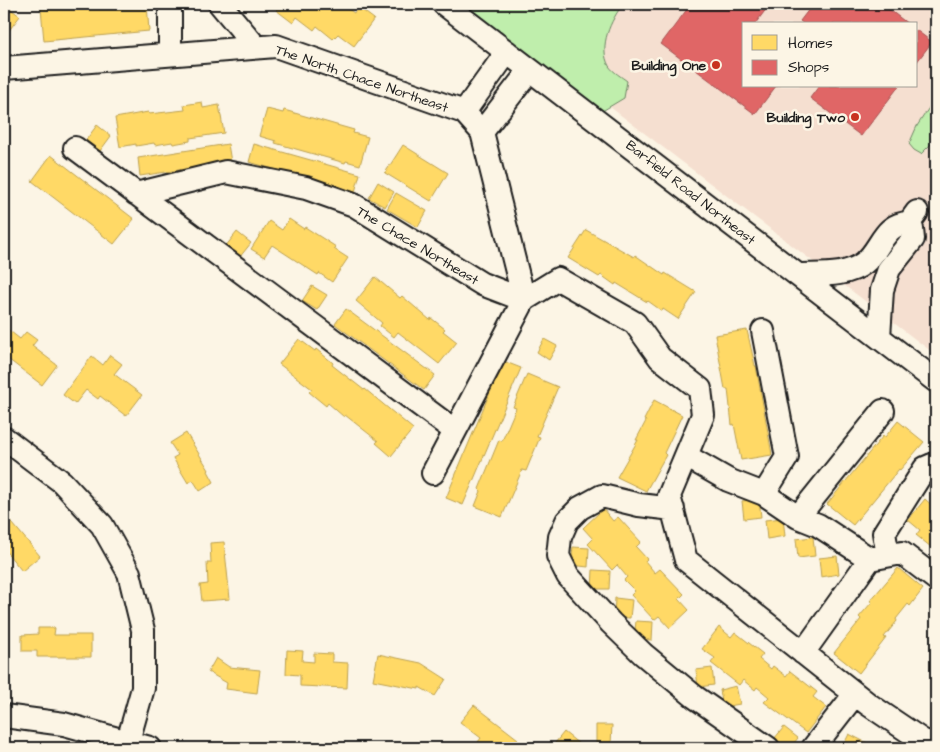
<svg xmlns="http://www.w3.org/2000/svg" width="940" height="752" font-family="'Architects Daughter',sans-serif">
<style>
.built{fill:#f5dfd0;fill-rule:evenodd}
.green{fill:#bfeeac;stroke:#6e8564}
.homes{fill:#ffd966;stroke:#bba050}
.shops{fill:#e06666;stroke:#a55050}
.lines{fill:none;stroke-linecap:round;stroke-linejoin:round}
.minor-casing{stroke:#1c1c1c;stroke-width:26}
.minor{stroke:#fcf5e5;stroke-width:22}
.poi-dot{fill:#c8321e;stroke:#fcf5e5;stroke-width:2}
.labels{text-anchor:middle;stroke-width:5;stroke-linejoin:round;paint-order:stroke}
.poi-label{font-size:14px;font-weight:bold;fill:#1c1c1c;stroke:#fcf5e5;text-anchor:end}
.street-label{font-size:14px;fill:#1c1c1c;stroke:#fcf5e5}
</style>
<rect width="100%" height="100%" fill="#fcf5e5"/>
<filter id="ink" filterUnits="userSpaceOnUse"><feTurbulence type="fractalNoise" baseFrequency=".02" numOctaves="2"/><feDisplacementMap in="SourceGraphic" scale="10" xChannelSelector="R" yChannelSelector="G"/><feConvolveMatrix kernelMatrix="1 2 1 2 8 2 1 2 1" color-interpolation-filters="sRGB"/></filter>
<g filter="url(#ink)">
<path class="built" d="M615,4H936V355L564,72ZM744,24H916V86H744Z"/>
<path class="green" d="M457,4H545L554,5L557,4H623C611,20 598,46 609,66C613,72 622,77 627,81L624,98L599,113Z
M936,97V139L921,154L914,150L909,144L917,126Z"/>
<path class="homes" d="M4,4L20,16L4,37Z
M83,4H147L149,31L44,41L41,8Z
M273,4H341L354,13L358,7L374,19L354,46L338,34L333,39L317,26L314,30L297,17L293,23L276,10L278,8Z
M202,102L203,108L219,105L224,133L190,138V141L173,144L172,142L155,145L154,143L136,146V144L120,147L115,118L148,112L149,114L185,110L184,105Z
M267,109L283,113L284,110L354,130L353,133L368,137L360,165L346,161L345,163L275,143L276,141L259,136Z
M97,125L111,136L100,151L86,140Z
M228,144L231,162L140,176L138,158Z
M254,144L360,174L355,192L249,162Z
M403,145L448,173L431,201L385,173Z
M51,155L134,219L114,244L32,181Z
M378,182L394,192L385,207L369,198Z
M396,193L427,211L418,227L387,209Z
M289,219L304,229L305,227L336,247L334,249L348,258L332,282L319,273L318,275L272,245L264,257L251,249L269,221L282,230Z
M586,230L634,257L635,255L664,275L665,273L696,292L678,319L663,309L662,311L648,301L647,302L616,283L615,285L601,275L599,277L568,258Z
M237,232L251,243L239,258L225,247Z
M375,277L400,298L402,296L430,320L431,318L445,329L443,331L457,342L439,364L398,332L394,337L380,326L382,323L356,301Z
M312,286L327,295L317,310L302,301Z
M346,309L435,375L424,390L335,324Z
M6,328L20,339L26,332L37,340L32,346L57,365L42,385L4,356V330Z
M747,330L755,366H756L772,455L741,460L734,424L732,425L728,389H725L715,335Z
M299,339L315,351L316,349L333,363L332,365L364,390L365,389L413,429L391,456L376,443L378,441L345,415L344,417L328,403L326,406L309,392L312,389L279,364Z
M544,339L557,346L549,360L537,352Z
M110,355L122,364L114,374L142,395L126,416L100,396L98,399L86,390L75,404L63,395L92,356L103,365Z
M503,361L521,368L463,505L446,498Z
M527,374L558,387L537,436L540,437L526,471L522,470L502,517L475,506L481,491L479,489L499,440L502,441L516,408L513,407Z
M654,400L682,415L664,453L666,455L646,491L617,477L638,440H636L646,421L644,420Z
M898,421L924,442L900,470L899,469L853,525L827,504L883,436L885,437Z
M186,433L209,470L208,471L214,482L200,491L193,480L188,483L173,458L178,455L170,443Z
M759,499L761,517L744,519L742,501Z
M925,499L936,509V551L916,535L920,530L908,520Z
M603,509L613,521L618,517L641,542L636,547L647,559L645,561L655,573L660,569L684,594L679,599L689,610L670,628L659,616L654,620L631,595L635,591L624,580L627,577L617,565L612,570L588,544L593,539L583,528Z
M7,517L40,556L22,571L4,549V520Z
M783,518L785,536L767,539L765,520Z
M813,537L815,556L798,558L796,539Z
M224,542L230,599L202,601L200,585L208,584L207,563H211L210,543Z
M573,547L589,548L588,567L571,565Z
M837,556L839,574L821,577L819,558Z
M898,568L923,589L910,606L908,604L896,619L897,621L884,637L886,638L859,673L834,653L861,619L859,617L872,602L870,601Z
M593,570L610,571L609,589H592Z
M615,598L632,600L630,618L614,617Z
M636,621L653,622L652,640L634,639Z
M719,627L731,637L735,632L763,654L759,659L771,669L773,666L786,676L790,671L817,692L813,697L826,707L806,733L764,702L769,697L757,687L755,690L743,680L739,685L711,663L715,658L702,649Z
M38,628H55L54,635H91V657H37V651H22V635L38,634Z
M287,650L303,651L302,661L314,662V653L332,654V662L348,663L347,688L300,686V675L286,674Z
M378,654L421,663L446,679L435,696L419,687V689L373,680Z
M216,658L229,667L260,670L257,693L226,689L227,683L208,672Z
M712,668L714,685L698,687L696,670Z
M736,686L740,704L723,707L720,690Z
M474,705L518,739L510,748H486L478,742L481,738L460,722Z
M596,725H612L611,744L596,743Z
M784,727L798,738L790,748H785L774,739Z
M564,732L584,748H551Z
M849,734L877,748H842Z"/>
<path class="shops" d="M691,4H770L755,24H744V86H776L755,114L661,44Z
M813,4H882L908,24H804L800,21Z
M916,30L932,42L916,63Z
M819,86H899L861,136L810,98Z"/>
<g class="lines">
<defs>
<path id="minor" d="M170,4V54
M220,4L256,47
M444,4L936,381
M4,68L276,46L464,112L482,132L524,300L433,473
M464,112L507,52
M482,132L530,70
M75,148L455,431
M136,194L226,172L306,188L354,205L482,284L524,300L558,279L635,323L660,358L700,389L703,415L669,496L686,560L868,704L923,741L936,744
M799,275C820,274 846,277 864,263C881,250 883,223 909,223L917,212
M763,331L787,457L764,494
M879,337L882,290L889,269L913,239L912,229L909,223
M4,438L62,482L102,525L129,573L143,630V688L128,741
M686,456L728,480L764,494L798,517L818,525L870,559L902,553L936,579
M673,509L639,505L602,496L580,508L567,521L560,537L558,556L568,576L611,623L643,654L695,697L768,748
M798,517L883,411
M888,555L884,533L925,468L932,465L936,466
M803,653L870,559
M4,716L64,724L150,748
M813,748L855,694"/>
</defs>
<use href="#minor" class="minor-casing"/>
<use href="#minor" class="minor"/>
</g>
</g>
<g class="poi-dot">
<circle cx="716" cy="65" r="5"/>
<circle cx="855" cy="117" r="5"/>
</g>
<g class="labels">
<g class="poi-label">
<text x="706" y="70">Building One</text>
<text x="845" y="122">Building Two</text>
</g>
<g class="street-label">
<text transform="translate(362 78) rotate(19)" y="5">The North Chace Northeast</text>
<text transform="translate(691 192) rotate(38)" y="5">Barfield Road Northeast</text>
<text transform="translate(418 245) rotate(31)" y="5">The Chace Northeast</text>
</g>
</g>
<rect width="940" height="752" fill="none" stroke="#fcf5e5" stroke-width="20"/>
<rect x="10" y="10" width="920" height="732" fill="none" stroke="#1c1c1c" stroke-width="2" filter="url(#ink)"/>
<rect x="742" y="22" width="175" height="65" fill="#fcf5e5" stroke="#a29e95"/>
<rect x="752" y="35" width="25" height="15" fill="#ffd966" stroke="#a29e95"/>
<text x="788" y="48" font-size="15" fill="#1c1c1c">Homes</text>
<rect x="752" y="60" width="25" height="15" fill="#e06666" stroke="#a29e95"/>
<text x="788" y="72" font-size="15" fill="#1c1c1c">Shops</text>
</svg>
